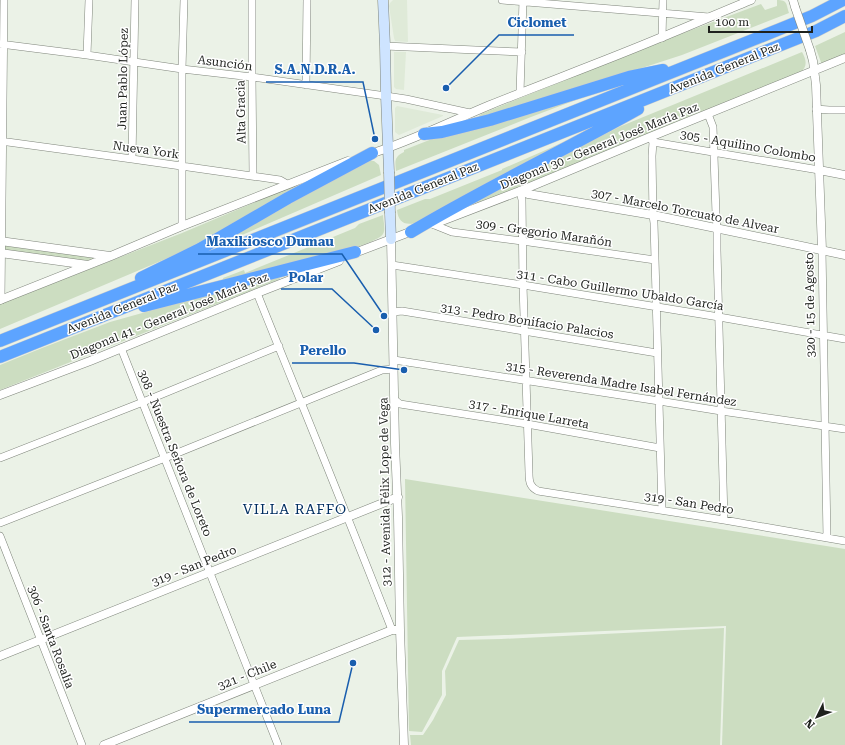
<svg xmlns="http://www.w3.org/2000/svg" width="845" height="745" font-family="'Roboto Serif',serif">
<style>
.built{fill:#dfead8}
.green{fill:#ccddc1}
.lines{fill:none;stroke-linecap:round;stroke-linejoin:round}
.minor-casing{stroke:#7f857b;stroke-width:8}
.tertiary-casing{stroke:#7f857b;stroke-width:9}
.secondary-casing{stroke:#7f857b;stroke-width:11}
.motorway-casing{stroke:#cececd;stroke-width:13}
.minor{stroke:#fff;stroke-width:7}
.tertiary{stroke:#fff;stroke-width:8}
.secondary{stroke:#cee4ff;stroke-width:10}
.motorway{stroke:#5da4ff;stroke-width:12}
.tertiary-bridge-casing{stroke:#7f857b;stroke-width:9;stroke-linecap:butt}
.secondary-bridge-casing{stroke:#7f857b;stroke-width:11;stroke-linecap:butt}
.tertiary-bridge{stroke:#fff;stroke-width:8}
.secondary-bridge{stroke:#cee4ff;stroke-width:10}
.labels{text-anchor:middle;stroke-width:3;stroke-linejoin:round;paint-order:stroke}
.street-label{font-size:12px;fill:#1e211d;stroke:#fff}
.quarter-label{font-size:14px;letter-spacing:1px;fill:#012e60;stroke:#fff}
.leader{fill:none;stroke:#195eae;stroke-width:1.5}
.callout-dot{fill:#195eae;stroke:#fff;stroke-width:1.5}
.callout-label{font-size:13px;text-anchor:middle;font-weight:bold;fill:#195eae;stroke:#fff;stroke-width:3;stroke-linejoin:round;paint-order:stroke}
</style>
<rect width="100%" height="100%" fill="#ebf2e7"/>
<path class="built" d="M393,0H407L408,42L395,41L394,38L389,6L390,3Z
M394,52H406L404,90L396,89L394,87Z
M397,106L443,115V116L399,135L395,132V108Z"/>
<path class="green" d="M777,0C788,0 786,4 789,13L682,55L574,90L480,118L479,116L481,114L570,78L619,57L761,4L765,10L777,6Z
M845,32V56L822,65L815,46Z
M802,52C806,59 808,66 801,72L460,215L458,208L619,127Z
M580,97L581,98L531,117L396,171C395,161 394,157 404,152V150L437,137Z
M564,142L415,223C404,226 398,221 397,210L425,199H430L502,170V169Z
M369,161H374L379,165L381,175L228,241L227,237Z
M315,177L287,197L175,255L0,329V304L182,233Z
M383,215C383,220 386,229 383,234C373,249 248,275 224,281L223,278L244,270L245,273L355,228L359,224Z
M0,241L111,256L89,265L0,253Z
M278,275L280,279L0,390V365L42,348L110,322Z
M405,479L845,549V745H722L726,626L457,637L442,671V695L422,732L409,731Z
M724,628L720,745H411L410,735H423L433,720L446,695L445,671L459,640L501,639Z"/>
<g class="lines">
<defs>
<path id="minor" d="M252,0V77L253,176
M502,0L709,17
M662,38L663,0
M0,44L87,55L182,69L252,77L386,96L406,99L470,113
M385,46L522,52
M87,55L89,0
M306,85L307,0
M520,93L523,0
M816,109L829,110H845
M708,114L713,127L716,214L717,228V250L724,520
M651,139L653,142L819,170
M0,141L132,159L280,180L287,184
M653,142L652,156L653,215L654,223L662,510
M132,159L135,0
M520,191L522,200L523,285L529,473C529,482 530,487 538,491L724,520L845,541
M432,224L452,232L522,241L655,260
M182,226V69L184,0
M822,250L827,538
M392,265L523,285L719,317L845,339
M257,293C302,405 348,517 392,630
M1,300L4,0
M393,312L402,311L657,353
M121,348L278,745
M394,360L659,401L721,411L845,429
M395,400L400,404L527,424L660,448
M0,458L143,402L279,346
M0,523L165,458L382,370L394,369
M0,536L82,745"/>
<path id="tertiary" d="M793,0L795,7
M810,50L813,61L816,85L822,250
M367,155C410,142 449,122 490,105C547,82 605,61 662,37C692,25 721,12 751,0
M819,170L845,175
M520,191L528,194L653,215L845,255
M434,224L520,191L650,137L845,58
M391,239L395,444L398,517L400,630L404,745
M0,241L110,256
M0,253L88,265
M352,254L415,230
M0,300L111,256L182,226L348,161
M0,395L90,361L257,293L339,261
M0,656L398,497
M104,745L392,630H400"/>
<path id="secondary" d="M383,0L385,46L386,96L389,172
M390,213L391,239"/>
<path id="motorway" d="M424,134L442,132L490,120L629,77L663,70
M411,232C485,188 563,151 638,109
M141,278L200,249L288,198L372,153
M144,306L355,252
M0,341L780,29L812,16L843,0
M0,357L816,31L845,16"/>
</defs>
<use href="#minor" class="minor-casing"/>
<use href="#tertiary" class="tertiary-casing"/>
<use href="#secondary" class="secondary-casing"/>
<use href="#motorway" class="motorway-casing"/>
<use href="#minor" class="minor"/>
<use href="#tertiary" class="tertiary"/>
<use href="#secondary" class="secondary"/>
<use href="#motorway" class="motorway"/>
<defs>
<path id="tertiary-bridge" d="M795,7L810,50"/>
<path id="secondary-bridge" d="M389,172L390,213"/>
</defs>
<use href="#tertiary-bridge" class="tertiary-bridge-casing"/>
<use href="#secondary-bridge" class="secondary-bridge-casing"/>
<use href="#tertiary-bridge" class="tertiary-bridge"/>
<use href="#secondary-bridge" class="secondary-bridge"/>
</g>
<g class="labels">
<g class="street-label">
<text transform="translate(225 63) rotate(7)" y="4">Asunción</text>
<text transform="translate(724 68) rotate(-22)" y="4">Avenida General Paz</text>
<text transform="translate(123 79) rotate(-89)" y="4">Juan Pablo López</text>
<text transform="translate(241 112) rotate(-91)" y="4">Alta Gracia</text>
<text transform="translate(599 146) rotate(-22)" y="4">Diagonal 30 - General José María Paz</text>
<text transform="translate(748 146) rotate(10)" y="4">305 - Aquilino Colombo</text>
<text transform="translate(146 150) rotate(8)" y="4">Nueva York</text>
<text transform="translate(423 188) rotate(-22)" y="4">Avenida General Paz</text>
<text transform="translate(685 211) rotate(11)" y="4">307 - Marcelo Torcuato de Alvear</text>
<text transform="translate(544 233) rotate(8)" y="4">309 - Gregorio Marañón</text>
<text transform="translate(620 290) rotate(9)" y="4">311 - Cabo Guillermo Ubaldo García</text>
<text transform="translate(810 305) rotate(-91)" y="4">320 - 15 de Agosto</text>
<text transform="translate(122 308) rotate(-22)" y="4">Avenida General Paz</text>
<text transform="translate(169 316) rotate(-22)" y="4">Diagonal 41 - General José María Paz</text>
<text transform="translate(527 321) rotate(9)" y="4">313 - Pedro Bonifacio Palacios</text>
<text transform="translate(621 384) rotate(9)" y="4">315 - Reverenda Madre Isabel Fernández</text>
<text transform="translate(529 414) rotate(10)" y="4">317 - Enrique Larreta</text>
<text transform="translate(175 453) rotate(68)" y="4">308 - Nuestra Señora de Loreto</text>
<text transform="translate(385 492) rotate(-91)" y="4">312 - Avenida Félix Lope de Vega</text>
<text transform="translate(689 503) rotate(9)" y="4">319 - San Pedro</text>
<text transform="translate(194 566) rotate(-22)" y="4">319 - San Pedro</text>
<text transform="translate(51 637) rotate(69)" y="4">306 - Santa Rosalía</text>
<text transform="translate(247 675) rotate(-22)" y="4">321 - Chile</text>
</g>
<g class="quarter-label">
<text x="295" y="514">VILLA RAFFO</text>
</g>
</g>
<path class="leader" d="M446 88L499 35H574M375 139L363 82H266M384 316L342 254H198M376 330L332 289H281M404 370L354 363H292M353 663L339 722H189"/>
<g class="callout-dot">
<circle cx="446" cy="88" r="4"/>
<circle cx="375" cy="139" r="4"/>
<circle cx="384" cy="316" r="4"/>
<circle cx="376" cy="330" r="4"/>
<circle cx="404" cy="370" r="4"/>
<circle cx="353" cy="663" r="4"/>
</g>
<g class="callout-label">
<text x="537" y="27">Ciclomet</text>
<text x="315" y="74">S.A.N.D.R.A.</text>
<text x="270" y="246">Maxikiosco Dumau</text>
<text x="306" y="282">Polar</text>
<text x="323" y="355">Perello</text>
<text x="264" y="714">Supermercado Luna</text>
</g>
<g transform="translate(817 717) rotate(227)" stroke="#ffffff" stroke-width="3" paint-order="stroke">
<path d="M0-3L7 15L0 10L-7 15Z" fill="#1e211d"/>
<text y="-6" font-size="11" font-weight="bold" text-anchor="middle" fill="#1e211d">N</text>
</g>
<path d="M709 26v6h103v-6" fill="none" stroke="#1e211d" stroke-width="2"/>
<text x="715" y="26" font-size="12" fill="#1e211d" stroke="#ffffff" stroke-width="3" paint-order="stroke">100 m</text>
</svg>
